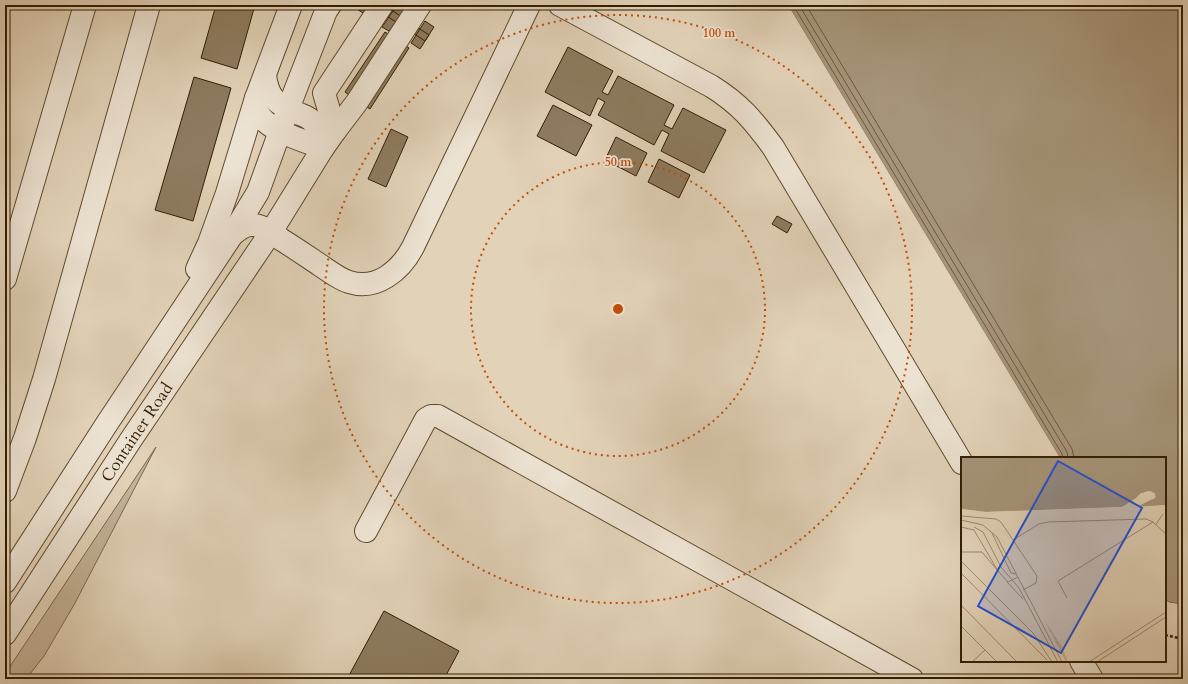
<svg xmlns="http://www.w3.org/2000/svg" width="1188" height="684" font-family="Cardo,serif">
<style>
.green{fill:#c4b399;stroke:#7b684c}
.water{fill:#a69479;stroke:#786449}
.pier{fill:#e2d2b8}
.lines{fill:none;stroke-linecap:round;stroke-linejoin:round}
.shore{stroke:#6c583c;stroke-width:1}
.building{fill:#8e7b60;stroke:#321d00}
.minor-casing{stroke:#5e4a2e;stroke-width:24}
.path{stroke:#321d00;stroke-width:2.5;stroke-dasharray:3 2;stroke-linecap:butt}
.minor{stroke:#ece2d1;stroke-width:22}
.ring{fill:none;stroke:#c44d0a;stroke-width:2;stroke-dasharray:2 4}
.labels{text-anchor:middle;stroke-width:3.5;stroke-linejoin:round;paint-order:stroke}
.street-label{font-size:17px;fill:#321d00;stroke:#ece2d1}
.inset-road{fill:none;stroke:#9c8a6e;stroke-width:1}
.view{fill:#1d4ed8;fill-opacity:0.15;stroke:#1d4ed8;stroke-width:2}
.inset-edge{fill:none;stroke:#321d00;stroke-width:2}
.centre{fill:#c44d0a;stroke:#ece2d1;stroke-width:2}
.ring-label{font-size:12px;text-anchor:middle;font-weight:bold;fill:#c44d0a;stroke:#ece2d1;stroke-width:3.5;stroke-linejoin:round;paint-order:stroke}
</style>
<rect width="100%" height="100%" fill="#e2d2b8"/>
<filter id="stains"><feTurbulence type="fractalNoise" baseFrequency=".005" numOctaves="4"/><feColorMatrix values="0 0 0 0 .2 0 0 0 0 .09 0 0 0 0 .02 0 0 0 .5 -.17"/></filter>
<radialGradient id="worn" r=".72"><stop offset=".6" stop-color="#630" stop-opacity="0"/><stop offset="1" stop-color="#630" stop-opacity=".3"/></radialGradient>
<path class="green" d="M156,447L75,603L44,656L26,679H5V674Z"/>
<path class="water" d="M788,5H1183V604L1169,602L1165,599V458H1060Z"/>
<path class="pier" d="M786,5H788L1060,458H1058Z"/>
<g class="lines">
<path class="shore" d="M793,5L1062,454L1063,458
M799,5L1067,452L1068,458
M806,5L1072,449L1074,458"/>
</g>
<path class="building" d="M216,5H255L237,69L201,58Z
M360,5H372L366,15L357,9Z
M370,5H384L429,35L425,41Z
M397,5H401L406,9L391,32L382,27Z
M425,21L434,27L420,49L411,43Z
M385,32L409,48L370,109L345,92Z
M568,47L613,71L602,92L608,95L618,76L674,105L664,125L672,129L683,108L726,130L704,173L661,151L669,134L662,130L654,145L598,115L605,102L598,98L590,116L545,92Z
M194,77L231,88L193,221L155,210Z
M553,105L592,125L576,156L537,136Z
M391,129L408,137L386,187L368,179Z
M616,137L647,153L636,176L605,160Z
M659,159L690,175L679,198L648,182Z
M777,216L792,224L787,233L772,224Z
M384,611L459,651L444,679H347Z"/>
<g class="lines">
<defs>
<g id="minor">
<path d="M291,5L256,98C255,103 255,108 258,113C268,131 305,141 323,148"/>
<path d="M560,5L711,86C740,104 753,120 773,147L962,463"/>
<path d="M265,75C268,99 276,103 297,113C301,115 307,116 311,120C318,126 320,140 323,148"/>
<path d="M335,131L324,93L382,5"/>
<path d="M232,235C238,230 244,224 253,225C263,225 274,234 282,240C295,248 308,257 320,265C329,271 339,279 349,282C377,291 401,270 413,247L529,5"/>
<path d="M197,269L209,243L227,193L256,98"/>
<path d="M5,279L85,5"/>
<path d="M5,491L25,438L44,379L149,5"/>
<path d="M366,531L426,419L431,416H438L912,679"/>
<path d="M5,582L106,425L232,235L258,192L288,109L326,11L330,5"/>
<path id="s1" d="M5,634L130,441L271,232L323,148L335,131L357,102L420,5"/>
<path d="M1081,661L1092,679"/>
</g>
</defs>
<use href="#minor" class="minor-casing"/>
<path class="path" d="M1165,635L1183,639"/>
<use href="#minor" class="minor"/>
</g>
<g class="ring">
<circle cx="618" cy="309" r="147"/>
<circle cx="618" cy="309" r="294"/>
</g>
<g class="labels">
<g class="street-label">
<text dy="6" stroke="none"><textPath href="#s1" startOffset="241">Container Road</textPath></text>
</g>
</g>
<g transform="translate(961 457)">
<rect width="205" height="205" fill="#e2d2b8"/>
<path d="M82,161L100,188L107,205H105Z" fill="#c4b399"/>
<path d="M0,0H205V48L176,50L195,40L190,34L180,36L169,47L161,50L25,55L0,52Z" fill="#a69479"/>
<path d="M186,34L194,36L193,42L185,43L177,50L205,48V50L175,51L180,43L192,40V37L186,36L181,38L170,49L162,52L25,57L0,54V52L25,55L161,50Z" fill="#e2d2b8"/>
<path class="inset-road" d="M0,59L35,62L40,65L76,119L75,126L62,133M0,63L22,68L36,80L101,205M195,67L202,57M0,70L13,73L37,114L21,95H0M13,70L22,75L40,110L58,131L97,205M31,76L50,116L55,117M52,83L78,67L87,65L185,62L192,65L205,77M0,104L72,176L91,205M37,114L47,125L57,120M0,116L86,203M46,125L62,142M106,141L97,124L192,65M0,148L56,205M0,169L36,205M11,205L24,193M128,205L205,155M136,205L205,160"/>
<path class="view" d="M97,4L181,51L100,196L17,149Z"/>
<rect width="205" height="205" class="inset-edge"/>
</g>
<circle cx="618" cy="309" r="6" class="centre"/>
<g class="ring-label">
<text x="719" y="37">100 m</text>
<text x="618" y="166">50 m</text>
</g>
<rect width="1188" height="684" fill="none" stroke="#e2d2b8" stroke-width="20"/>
<rect x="6" y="6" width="1176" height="672" fill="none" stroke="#321d00" stroke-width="2"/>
<rect x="10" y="10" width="1168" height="664" fill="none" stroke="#321d00"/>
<rect width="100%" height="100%" filter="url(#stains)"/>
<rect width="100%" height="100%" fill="url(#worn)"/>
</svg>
